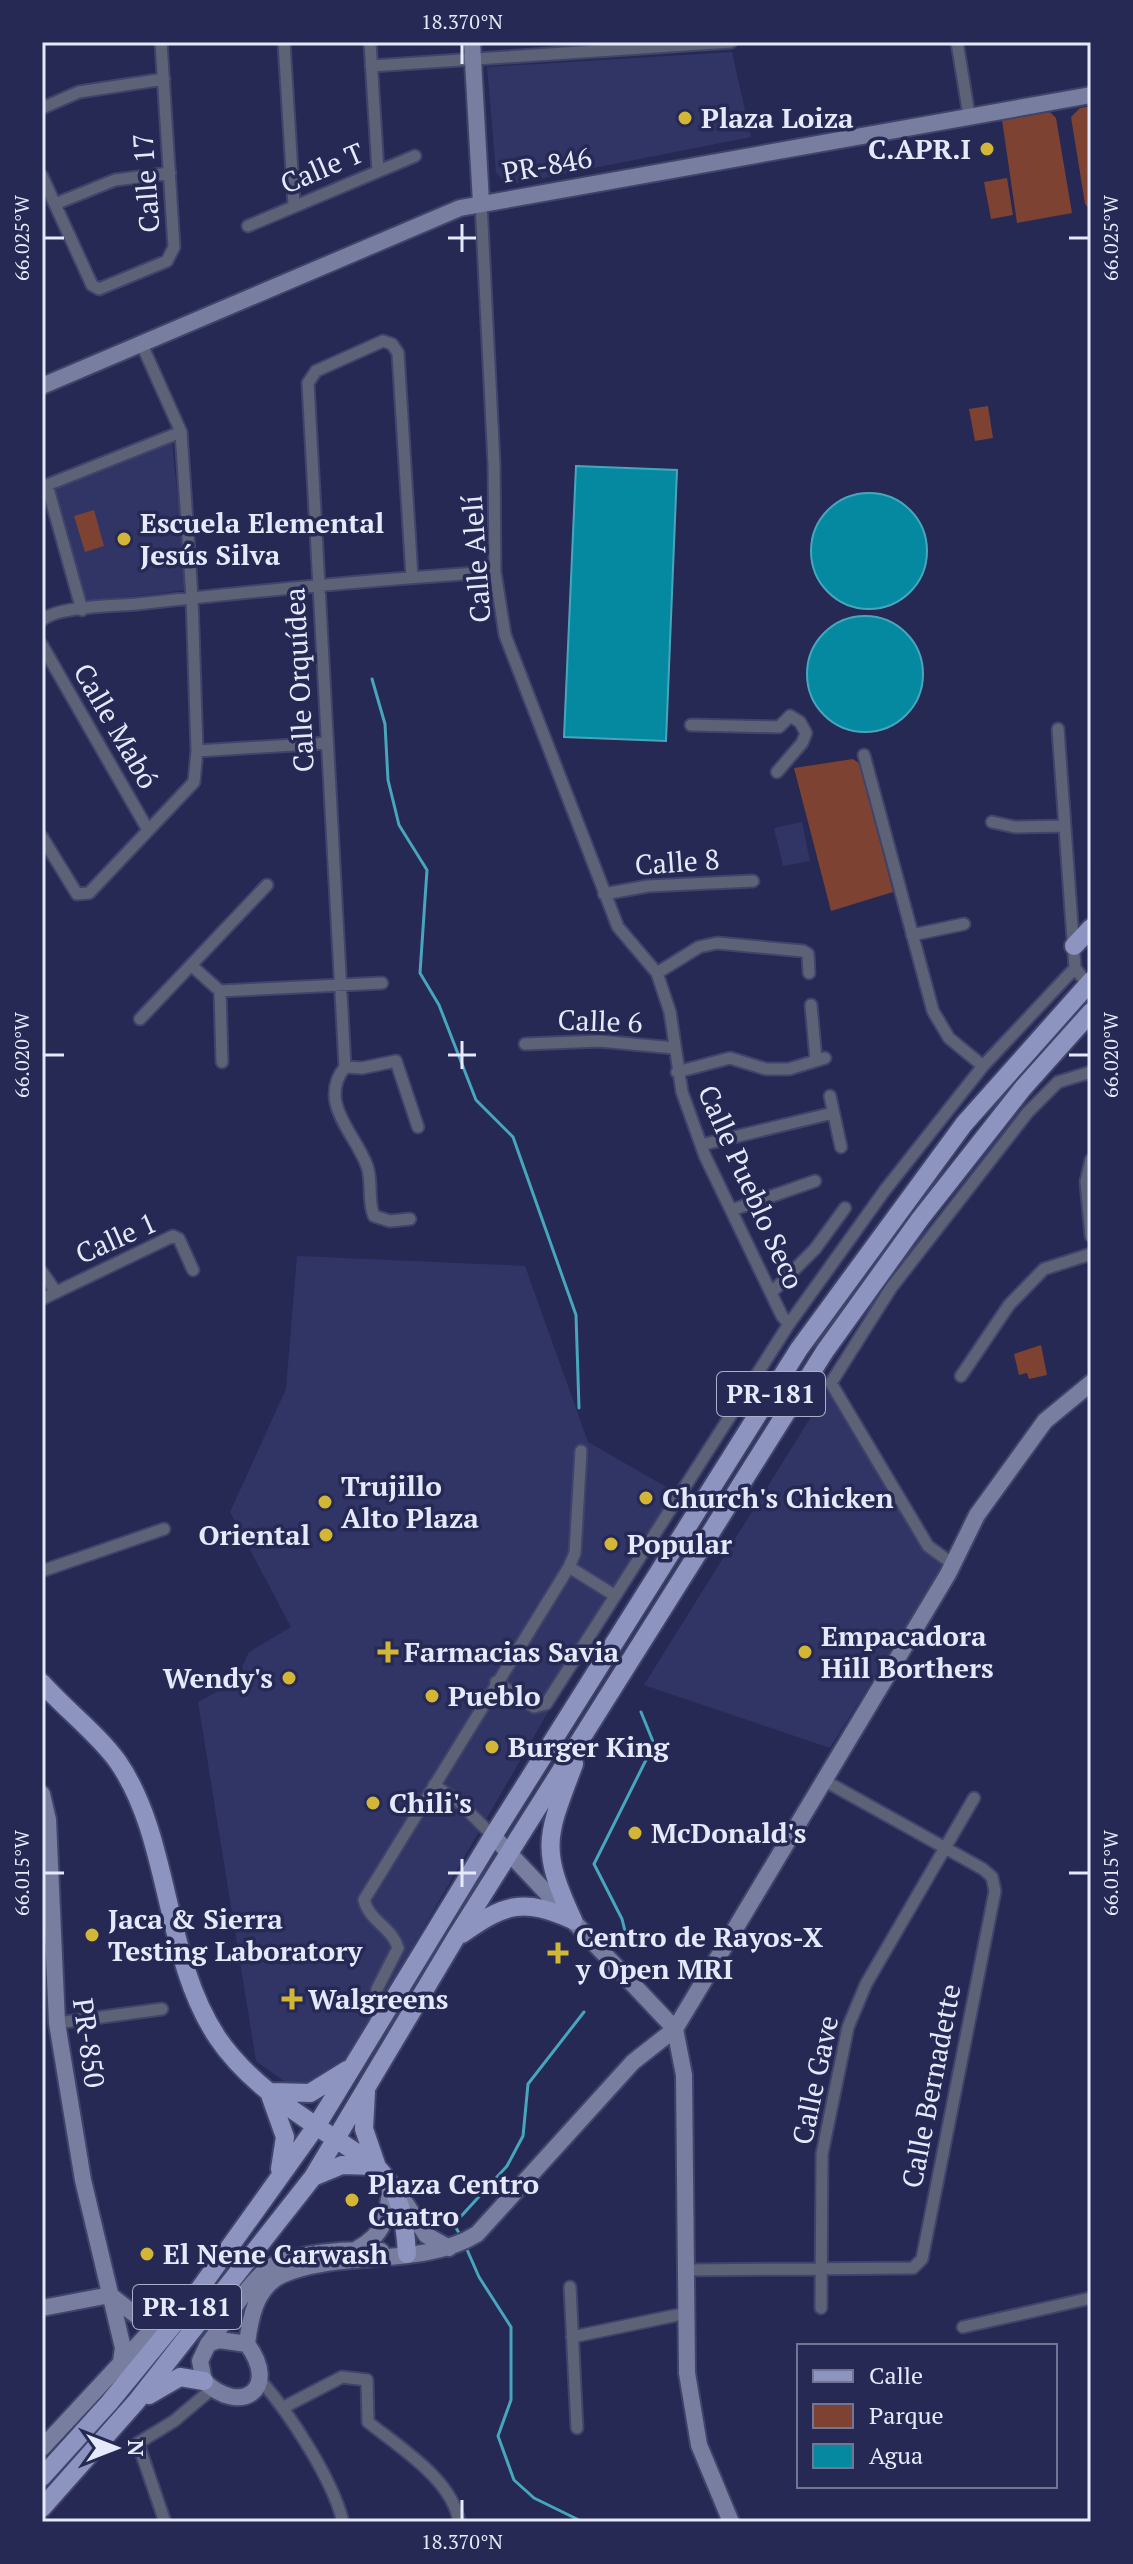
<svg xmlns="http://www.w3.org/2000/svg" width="1133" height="2564" font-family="'PT Serif',serif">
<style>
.built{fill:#313565}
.green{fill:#7d4232}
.water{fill:#0589a1;stroke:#48a6bc;stroke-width:2}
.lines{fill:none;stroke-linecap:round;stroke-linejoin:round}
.stream{stroke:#48a6bc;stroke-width:3}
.street-casing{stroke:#40446b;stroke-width:15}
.secondary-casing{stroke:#40446b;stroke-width:20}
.primary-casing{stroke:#40446b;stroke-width:22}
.street{stroke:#5d6277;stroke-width:11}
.secondary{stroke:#787ea0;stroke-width:16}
.primary{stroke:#8c94bf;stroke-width:18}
.ticks{fill:none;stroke:#e6e9fa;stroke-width:3}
.poi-dot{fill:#d3b635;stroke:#252954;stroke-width:3}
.labels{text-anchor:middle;stroke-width:7;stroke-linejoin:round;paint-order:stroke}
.shield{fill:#252954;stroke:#acafc8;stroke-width:2}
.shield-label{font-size:26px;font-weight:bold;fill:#e6e9fa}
.poi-label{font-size:28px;font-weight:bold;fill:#e6e9fa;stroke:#252954;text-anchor:start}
.street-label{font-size:28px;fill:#e6e9fa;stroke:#252954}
.neatline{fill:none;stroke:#e6e9fa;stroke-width:3}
.ticks-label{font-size:20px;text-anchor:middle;fill:#e6e9fa}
</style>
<rect width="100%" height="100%" fill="#252954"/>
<path class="built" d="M732,52L751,137L518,183L506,182L496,173L487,67Z
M172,442L187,590L87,602L50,488Z
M802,822L810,861L783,866L774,828Z
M297,1256L525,1266L588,1442L675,1492L342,2069L318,2085L292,2087L256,2061L198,1702L246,1676L242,1667L249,1652L291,1627L230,1512L286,1389Z
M829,1388L926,1549L944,1565L830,1748L644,1685Z"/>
<path class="green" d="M1091,106V211L1085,204L1071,117L1080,108Z
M1050,112L1056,118L1072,213L1017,223L1002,120Z
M1007,178L1013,215L991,219L984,182Z
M988,406L993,438L975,441L969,409Z
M94,510L104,546L85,552L74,516Z
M853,759L860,764L893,892L831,911L794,768Z
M1041,1345L1047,1375L1029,1379L1027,1373L1019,1375L1014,1354Z"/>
<path class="water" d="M576,466L677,470L666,741L564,737Z
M811 551a58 58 0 1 1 116 0a58 58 0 1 1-116 0Z
M807 674a58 58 0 1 1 116 0a58 58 0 1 1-116 0Z"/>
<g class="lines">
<path class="stream" d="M372,679L385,724L388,780L399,825L427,870L420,973L439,1005L476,1100L513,1137L576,1315L579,1408
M627,1939L622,1919L594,1864L654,1744L641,1712
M460,2235L454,2224L507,2166L523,2136L528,2084L584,2012
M465,2245L479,2277L511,2327V2400L498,2436L514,2480L534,2498L583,2522"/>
<defs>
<path id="street" d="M284,42L294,205
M370,42L378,171
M957,42L969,115
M371,66L731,42
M42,108L79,92L164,79
M42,176L92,285L99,289L167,261L174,247L161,42
M481,203L494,464L495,572L505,635L618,927L657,973L670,1012L682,1092L705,1156L782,1316L789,1324
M55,204L115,180L170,173
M248,226L415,156
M82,610L47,485L181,432
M42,620C59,606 114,606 137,604C256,591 375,579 495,572
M42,645L148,830
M691,725L779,727L790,716L800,722L806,733L802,743L777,772
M1058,729L1075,968L1089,986
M197,751L326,743
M864,755L933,1011L949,1038L983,1066
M992,822L1015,827L1064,826
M42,837L77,894L89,893L194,782L197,751L192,598L181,432L142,345
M604,894L648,886L753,881
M912,935L964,924
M192,966L220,991L382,983
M657,973L699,947L717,943L803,951L808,954L809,973
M220,991L222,1062
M811,1005L816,1060
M140,1019L267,885
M525,1044L600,1041L674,1048
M345,1067L308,383L316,371L383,341L392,344L398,353L412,577
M345,1067C317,1102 355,1133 367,1166C373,1183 367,1200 374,1216L390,1221L410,1219
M345,1067L362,1068L396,1061L418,1127
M677,1072L730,1058L766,1069H789L825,1058
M830,1096L841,1147
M701,1145L833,1113
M1091,1160L1086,1182L1091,1236
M732,1210L815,1181
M42,1272L56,1292
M771,1293L815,1249L845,1208
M42,1299L173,1236L179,1239L193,1270
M961,1376L1009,1305L1044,1269L1091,1254
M954,1565L928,1546L831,1383L891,1288L1028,1112L1058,1082L1091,1072
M569,1567L614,1595
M42,1571L164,1529
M496,1682L534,1707L546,1704L789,1324L885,1190L983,1066L1075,968
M434,1785L459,1802L493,1836
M57,2023L162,2009
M376,2024L377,1989L398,1948C392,1927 370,1922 364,1900L569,1567L575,1553L581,1451
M687,2270L913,2268L922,2259L995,1891L992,1877L983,1869L825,1781
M570,2287L577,2428
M821,2308L822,2154L848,2027L866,1984L974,1798
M963,2327L1091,2298
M572,2337L687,2313
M262,2382C290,2414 333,2480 343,2522
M284,2407L342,2377L367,2380L368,2422C399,2447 453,2480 459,2522
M165,2522L138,2443L174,2421L212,2389"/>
<path id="secondary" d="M472,42L481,203
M42,386L460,208L1091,95
M42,1794L48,1820L57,2023L83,2180L123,2348L121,2362
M493,1836L675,2029L684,2075L687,2373L699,2445L731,2522
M399,2193L426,2235L449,2248
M357,2249C387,2233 387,2215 391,2183
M110,2295L137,2316L159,2322L190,2295
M42,2308L110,2295
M219,2340L247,2344C281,2390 240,2416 204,2381L200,2361L208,2344Z
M208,2344C226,2321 244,2289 266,2270C289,2251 353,2249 381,2251
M247,2344C250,2318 256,2287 282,2275C337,2250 423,2268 477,2234L633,2062L675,2029L948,1574L977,1515L1045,1421L1091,1383
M42,2448L159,2322"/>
<path id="primary" d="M1074,946L1091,928
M42,1683C65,1709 99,1735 118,1762C171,1839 163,1955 217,2037C255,2094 323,2128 377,2167C401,2192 405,2220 407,2254
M573,1920C539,1847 547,1836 574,1764
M462,1934C506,1903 523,1898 573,1920
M269,2092L285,2137L280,2169
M272,2092L310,2093L347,2070
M366,2092L364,2129L377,2167
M313,2177L342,2165L375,2166
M149,2395L180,2377L204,2381
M42,2477L109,2403L178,2319L317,2125L493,1836L799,1349L964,1124L1091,981
M42,2508L136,2402L313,2177L455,1939L825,1351L920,1219L1023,1088L1091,1012"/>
</defs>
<use href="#street" class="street-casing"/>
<use href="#secondary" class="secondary-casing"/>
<use href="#primary" class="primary-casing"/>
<use href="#street" class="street"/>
<use href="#secondary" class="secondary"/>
<use href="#primary" class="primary"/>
</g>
<path class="ticks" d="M462,44V64M462,224V252M44,238H64M448,238H476M1069,238H1089M462,1041V1069M44,1055H64M448,1055H476M1069,1055H1089M462,1859V1887M44,1873H64M448,1873H476M1069,1873H1089M462,2500V2520"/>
<g class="poi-dot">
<circle cx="685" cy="118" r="8"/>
<circle cx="987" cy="149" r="8"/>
<circle cx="124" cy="539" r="8"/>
<circle cx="646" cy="1498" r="8"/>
<circle cx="325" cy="1502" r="8"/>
<circle cx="326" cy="1535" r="8"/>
<circle cx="611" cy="1544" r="8"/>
<path d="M384 1640h8v8h8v8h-8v8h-8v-8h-8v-8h8z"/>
<circle cx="805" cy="1652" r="8"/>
<circle cx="289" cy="1678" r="8"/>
<circle cx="432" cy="1696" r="8"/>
<circle cx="492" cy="1747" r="8"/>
<circle cx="373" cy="1803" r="8"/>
<circle cx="635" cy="1833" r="8"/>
<circle cx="92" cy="1935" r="8"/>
<path d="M554 1941h8v8h8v8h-8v8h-8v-8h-8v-8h8z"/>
<path d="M288 1987h8v8h8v8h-8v8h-8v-8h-8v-8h8z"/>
<circle cx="352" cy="2200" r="8"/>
<circle cx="147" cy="2254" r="8"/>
</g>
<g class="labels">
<g class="shield">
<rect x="717" y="1372" width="108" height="44" rx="6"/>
<rect x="133" y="2285" width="108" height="44" rx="6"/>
</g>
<g class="shield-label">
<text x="771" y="1403">PR-181</text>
<text x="187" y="2316">PR-181</text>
</g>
<g class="poi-label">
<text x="701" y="128">Plaza Loiza</text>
<text x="971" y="159" text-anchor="end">C.APR.I</text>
<text x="140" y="533">Escuela Elemental<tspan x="140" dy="32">Jesús Silva</tspan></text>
<text x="341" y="1496">Trujillo<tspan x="341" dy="32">Alto Plaza</tspan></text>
<text x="662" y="1508">Church's Chicken</text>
<text x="310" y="1545" text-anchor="end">Oriental</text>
<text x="627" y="1554">Popular</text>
<text x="821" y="1646">Empacadora<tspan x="821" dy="32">Hill Borthers</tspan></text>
<text x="404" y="1662">Farmacias Savia</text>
<text x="273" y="1688" text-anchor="end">Wendy's</text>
<text x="448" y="1706">Pueblo</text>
<text x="508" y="1757">Burger King</text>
<text x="389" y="1813">Chili's</text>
<text x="651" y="1843">McDonald's</text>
<text x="108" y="1929">Jaca &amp; Sierra<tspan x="108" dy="32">Testing Laboratory</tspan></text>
<text x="576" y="1947">Centro de Rayos-X<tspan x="576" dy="32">y Open MRI</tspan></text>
<text x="308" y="2009">Walgreens</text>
<text x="368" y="2194">Plaza Centro<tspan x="368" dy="32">Cuatro</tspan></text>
<text x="163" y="2264">El Nene Carwash</text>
</g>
<g class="street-label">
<text transform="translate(547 165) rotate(-10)" y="10">PR-846</text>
<text transform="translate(322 168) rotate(-23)" y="10">Calle T</text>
<text transform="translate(146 183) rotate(-94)" y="10">Calle 17</text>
<text transform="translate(476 559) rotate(-94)" y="10">Calle Alelí</text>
<text transform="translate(299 680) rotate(-93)" y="10">Calle Orquídea</text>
<text transform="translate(116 726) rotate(60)" y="10">Calle Mabó</text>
<text transform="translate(677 862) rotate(-4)" y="10">Calle 8</text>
<text transform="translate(600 1021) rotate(2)" y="10">Calle 6</text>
<text transform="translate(751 1187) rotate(66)" y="10">Calle Pueblo Seco</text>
<text transform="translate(116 1238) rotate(-24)" y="10">Calle 1</text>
<text transform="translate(89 2043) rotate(82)" y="10">PR-850</text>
<text transform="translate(815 2080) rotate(-78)" y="10">Calle Gave</text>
<text transform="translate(931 2086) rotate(-79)" y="10">Calle Bernadette</text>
</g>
</g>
<rect width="1133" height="2564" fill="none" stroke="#252954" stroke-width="88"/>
<rect x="797" y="2344" width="260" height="144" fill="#252954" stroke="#727696" stroke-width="2"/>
<rect x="813" y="2370" width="40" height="12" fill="#8c94bf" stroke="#727696" stroke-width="2"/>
<text x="869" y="2384" font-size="24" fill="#e6e9fa">Calle</text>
<rect x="813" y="2404" width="40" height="24" fill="#7d4232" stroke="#727696" stroke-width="2"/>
<text x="869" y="2424" font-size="24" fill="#e6e9fa">Parque</text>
<rect x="813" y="2444" width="40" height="24" fill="#0589a1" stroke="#727696" stroke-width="2"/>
<text x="869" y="2464" font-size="24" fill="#e6e9fa">Agua</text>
<g transform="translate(116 2448) rotate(90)" stroke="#252954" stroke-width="6" paint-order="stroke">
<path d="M0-6L14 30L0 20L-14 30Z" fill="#e6e9fa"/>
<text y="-12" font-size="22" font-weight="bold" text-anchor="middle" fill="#e6e9fa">N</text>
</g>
<rect x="44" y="44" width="1045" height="2476" class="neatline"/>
<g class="ticks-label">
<text x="462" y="29">18.370°N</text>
<text transform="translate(22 238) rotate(-90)" y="7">66.025°W</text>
<text transform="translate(1111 238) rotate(-90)" y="7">66.025°W</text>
<text transform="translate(1111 1055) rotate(-90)" y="7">66.020°W</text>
<text transform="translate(22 1055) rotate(-90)" y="7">66.020°W</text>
<text transform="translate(1111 1873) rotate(-90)" y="7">66.015°W</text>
<text transform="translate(22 1873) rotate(-90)" y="7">66.015°W</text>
<text x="462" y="2549">18.370°N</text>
</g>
</svg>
